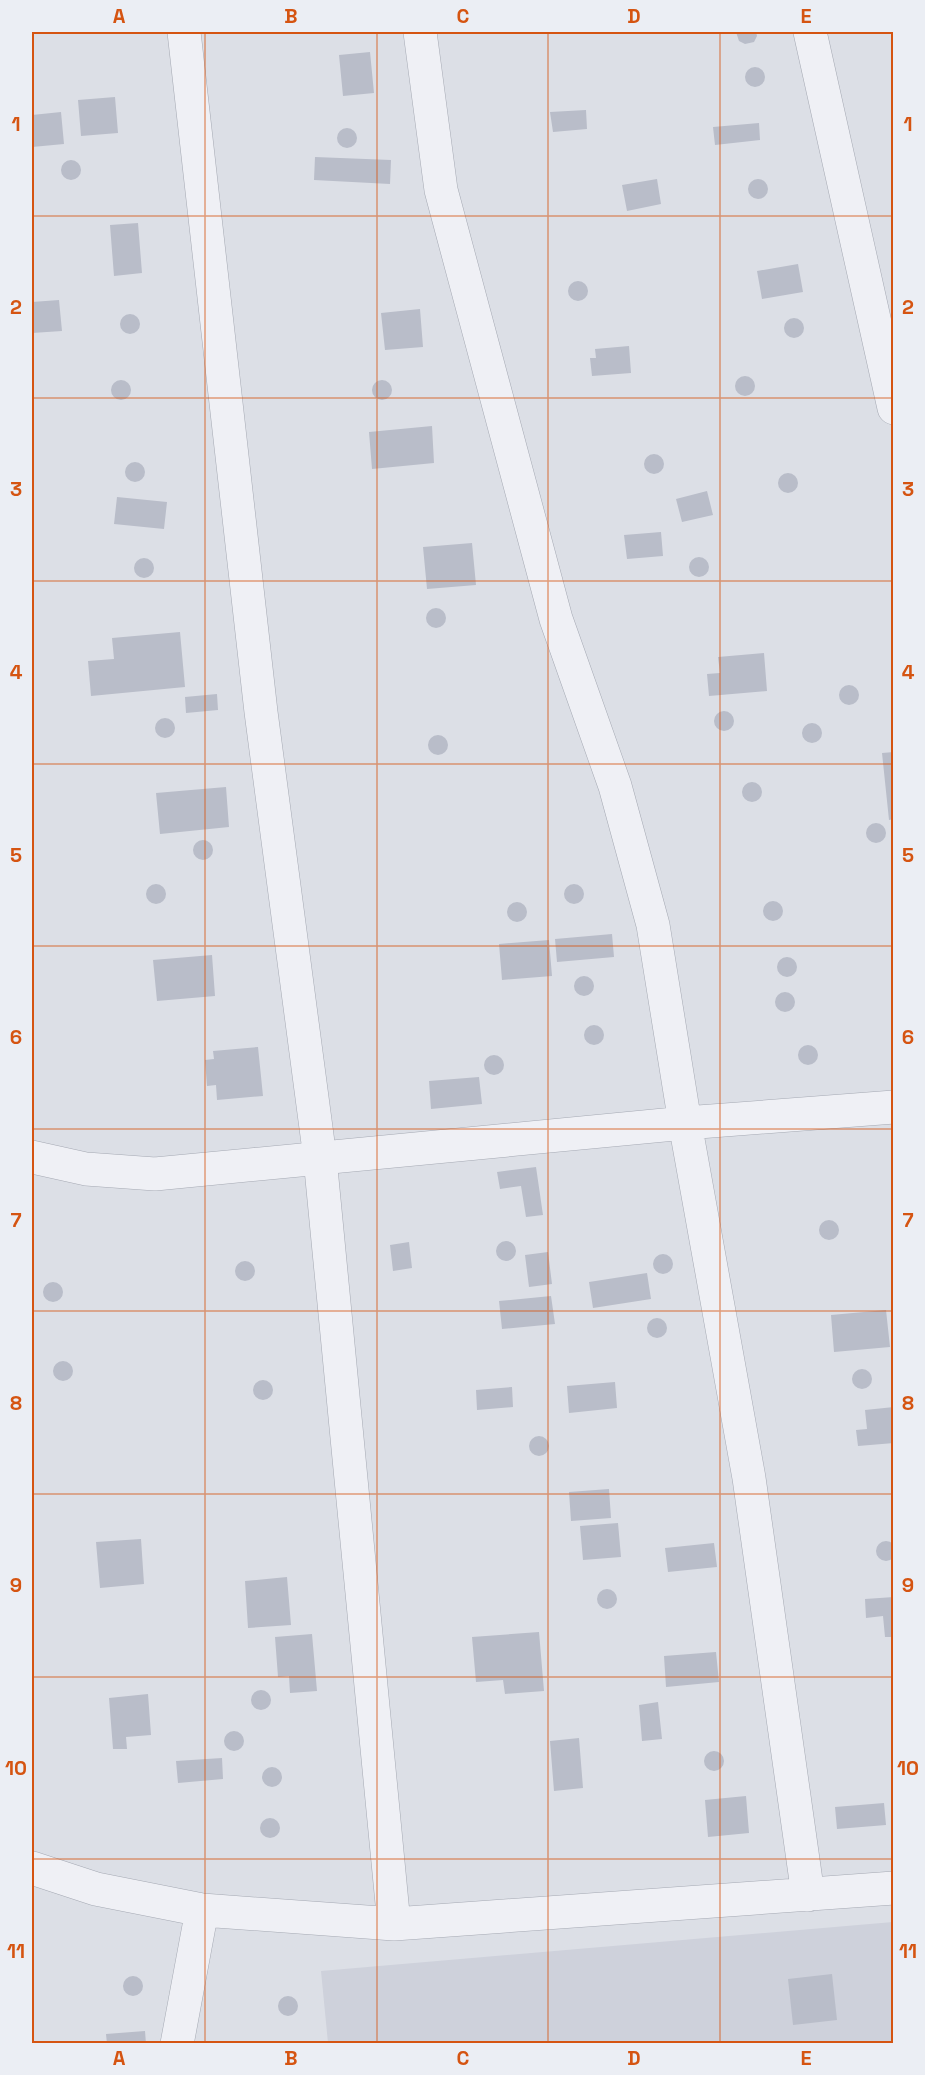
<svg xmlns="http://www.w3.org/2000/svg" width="925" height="2075" font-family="'Space Grotesk',sans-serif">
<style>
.built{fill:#ced1db}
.building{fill:#b9bdc9}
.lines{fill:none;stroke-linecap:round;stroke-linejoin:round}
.minor-casing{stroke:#a5a9b3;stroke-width:34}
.minor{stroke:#eff0f5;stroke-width:33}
.grid{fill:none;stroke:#d55411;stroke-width:1.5;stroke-opacity:0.55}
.neatline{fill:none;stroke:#d55411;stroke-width:2}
.grid-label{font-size:20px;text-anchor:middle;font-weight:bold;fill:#d55411}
</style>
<rect width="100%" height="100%" fill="#dcdfe6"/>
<path class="built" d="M893,1922V2043H328L321,1971Z"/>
<path class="building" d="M736,32H756L757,36L754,42L745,44L739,41Z
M370,52L374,93L343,96L339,55Z
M745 77a10 10 0 1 1 20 0a10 10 0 1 1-20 0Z
M115,97L118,133L81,136L78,100Z
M586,110L587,129L553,132L550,112Z
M61,112L64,144L32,147V115Z
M759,123L760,140L715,145L713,127Z
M337 138a10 10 0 1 1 20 0a10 10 0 1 1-20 0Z
M315,157L391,160L390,184L314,180Z
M61 170a10 10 0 1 1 20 0a10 10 0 1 1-20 0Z
M748 189a10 10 0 1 1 20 0a10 10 0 1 1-20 0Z
M657,179L661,204L627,211L622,185Z
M138,223L142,273L114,276L110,225Z
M798,264L803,292L762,299L757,271Z
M568 291a10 10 0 1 1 20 0a10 10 0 1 1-20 0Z
M59,300L62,331L32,333V302Z
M420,309L423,347L385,350L381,313Z
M120 324a10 10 0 1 1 20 0a10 10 0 1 1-20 0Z
M784 328a10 10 0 1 1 20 0a10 10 0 1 1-20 0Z
M629,346L631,373L592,376L590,358H596L595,349Z
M735 386a10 10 0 1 1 20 0a10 10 0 1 1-20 0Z
M111 390a10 10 0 1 1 20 0a10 10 0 1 1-20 0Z
M372 390a10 10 0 1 1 20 0a10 10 0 1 1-20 0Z
M432,426L434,463L372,469L369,432Z
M644 464a10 10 0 1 1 20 0a10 10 0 1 1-20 0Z
M125 472a10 10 0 1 1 20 0a10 10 0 1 1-20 0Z
M778 483a10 10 0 1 1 20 0a10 10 0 1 1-20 0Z
M707,491L713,515L682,522L676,499Z
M117,497L167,502L164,529L114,524Z
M661,532L663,556L627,559L624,535Z
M472,543L476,585L427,589L423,547Z
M689 567a10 10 0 1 1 20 0a10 10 0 1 1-20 0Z
M134 568a10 10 0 1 1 20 0a10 10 0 1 1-20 0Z
M426 618a10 10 0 1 1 20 0a10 10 0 1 1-20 0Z
M180,632L185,687L91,696L88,661L114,659L112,638Z
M764,653L767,691L709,696L707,674L720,673L718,657Z
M839 695a10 10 0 1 1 20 0a10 10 0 1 1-20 0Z
M217,694L218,710L186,713L185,697Z
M714 721a10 10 0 1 1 20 0a10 10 0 1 1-20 0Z
M155 728a10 10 0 1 1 20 0a10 10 0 1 1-20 0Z
M802 733a10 10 0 1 1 20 0a10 10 0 1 1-20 0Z
M428 745a10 10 0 1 1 20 0a10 10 0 1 1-20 0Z
M894,752V819L889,820L882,753Z
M742 792a10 10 0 1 1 20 0a10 10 0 1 1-20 0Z
M226,787L229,827L160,834L156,793Z
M866 833a10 10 0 1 1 20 0a10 10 0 1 1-20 0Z
M193 850a10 10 0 1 1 20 0a10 10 0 1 1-20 0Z
M564 894a10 10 0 1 1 20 0a10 10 0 1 1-20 0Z
M146 894a10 10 0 1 1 20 0a10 10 0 1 1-20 0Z
M763 911a10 10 0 1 1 20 0a10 10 0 1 1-20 0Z
M507 912a10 10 0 1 1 20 0a10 10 0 1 1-20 0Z
M612,934L614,957L557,962L555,939Z
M549,940L552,976L502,980L499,944Z
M212,955L215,996L157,1001L153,960Z
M777 967a10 10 0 1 1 20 0a10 10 0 1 1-20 0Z
M574 986a10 10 0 1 1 20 0a10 10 0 1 1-20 0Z
M775 1002a10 10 0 1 1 20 0a10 10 0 1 1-20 0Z
M584 1035a10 10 0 1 1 20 0a10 10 0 1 1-20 0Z
M798 1055a10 10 0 1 1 20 0a10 10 0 1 1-20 0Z
M258,1047L263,1096L217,1100L216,1085L207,1086L205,1060L214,1059L213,1051Z
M484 1065a10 10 0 1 1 20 0a10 10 0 1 1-20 0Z
M479,1077L482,1104L431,1109L429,1081Z
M536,1167L543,1215L526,1217L521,1186L500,1189L497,1172Z
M819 1230a10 10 0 1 1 20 0a10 10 0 1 1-20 0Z
M496 1251a10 10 0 1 1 20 0a10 10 0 1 1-20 0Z
M409,1242L412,1268L393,1271L390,1245Z
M548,1252L552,1284L529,1287L525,1255Z
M653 1264a10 10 0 1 1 20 0a10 10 0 1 1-20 0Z
M235 1271a10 10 0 1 1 20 0a10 10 0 1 1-20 0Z
M647,1273L651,1299L593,1308L589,1282Z
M43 1292a10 10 0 1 1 20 0a10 10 0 1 1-20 0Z
M551,1296L555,1324L502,1329L499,1301Z
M886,1310L890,1347L834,1352L831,1315Z
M647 1328a10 10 0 1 1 20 0a10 10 0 1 1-20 0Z
M53 1371a10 10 0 1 1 20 0a10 10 0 1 1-20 0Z
M852 1379a10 10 0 1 1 20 0a10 10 0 1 1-20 0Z
M253 1390a10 10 0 1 1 20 0a10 10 0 1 1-20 0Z
M615,1382L617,1408L569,1413L567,1386Z
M512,1387L513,1407L477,1410L476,1390Z
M894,1407V1443L858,1446L856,1430L867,1429L865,1410Z
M529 1446a10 10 0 1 1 20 0a10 10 0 1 1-20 0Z
M609,1489L611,1518L571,1521L569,1492Z
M618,1523L621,1557L583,1560L580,1526Z
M141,1539L144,1584L100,1588L96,1542Z
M876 1551a10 10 0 1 1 20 0a10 10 0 1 1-20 0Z
M714,1543L717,1567L668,1572L665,1548Z
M287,1577L291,1625L248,1628L245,1581Z
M597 1599a10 10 0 1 1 20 0a10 10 0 1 1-20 0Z
M894,1597V1637H885L883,1616L866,1618L865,1599Z
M539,1632L544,1691L505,1694L503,1680L476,1682L472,1637Z
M312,1634L317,1691L290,1693L289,1676L278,1677L275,1637Z
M716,1652L719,1682L666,1687L664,1656Z
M251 1700a10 10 0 1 1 20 0a10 10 0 1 1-20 0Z
M148,1694L151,1735L126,1737L127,1749H113L109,1698Z
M658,1702L662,1739L642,1741L639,1705Z
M224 1741a10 10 0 1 1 20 0a10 10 0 1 1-20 0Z
M579,1738L583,1788L554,1791L550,1741Z
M704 1761a10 10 0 1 1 20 0a10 10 0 1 1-20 0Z
M222,1758L223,1779L178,1783L176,1761Z
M262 1777a10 10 0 1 1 20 0a10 10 0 1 1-20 0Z
M746,1796L749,1833L708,1837L705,1800Z
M884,1803L886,1825L837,1829L835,1807Z
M260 1828a10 10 0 1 1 20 0a10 10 0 1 1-20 0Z
M832,1974L837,2020L793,2025L788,1979Z
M123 1986a10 10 0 1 1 20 0a10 10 0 1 1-20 0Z
M278 2006a10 10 0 1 1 20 0a10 10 0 1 1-20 0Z
M145,2031L146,2044H107L106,2034Z"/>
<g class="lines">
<defs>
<path id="minor" d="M184,32L261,712L320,1158L394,1924
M420,32L441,190L556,619L615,786L653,925L685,1123L749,1478L808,1895
M810,32L894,408
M32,1157L86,1169L155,1174L685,1123L894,1107
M32,1868L96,1889L202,1910L394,1924L894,1888
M177,2044L202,1910"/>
</defs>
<use href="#minor" class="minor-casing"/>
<use href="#minor" class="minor"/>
</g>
<path class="grid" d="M205,32V2044M377,32V2044M548,32V2044M720,32V2044M32,216H894M32,398H894M32,581H894M32,764H894M32,946H894M32,1129H894M32,1311H894M32,1494H894M32,1677H894M32,1859H894"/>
<rect width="925" height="2075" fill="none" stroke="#ebeef4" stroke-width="66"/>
<rect x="33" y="33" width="859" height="2009" class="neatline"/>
<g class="grid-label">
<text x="119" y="23">A</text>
<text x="291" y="23">B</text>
<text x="463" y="23">C</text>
<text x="634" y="23">D</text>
<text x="806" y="23">E</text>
<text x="16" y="131">1</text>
<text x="908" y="131">1</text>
<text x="16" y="314">2</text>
<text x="908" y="314">2</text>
<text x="16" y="496">3</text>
<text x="908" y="496">3</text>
<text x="16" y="679">4</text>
<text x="908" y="679">4</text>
<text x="16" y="862">5</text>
<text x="908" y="862">5</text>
<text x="16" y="1044">6</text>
<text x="908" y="1044">6</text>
<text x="16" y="1227">7</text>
<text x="908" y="1227">7</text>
<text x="16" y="1410">8</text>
<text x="908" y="1410">8</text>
<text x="16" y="1592">9</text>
<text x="908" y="1592">9</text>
<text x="16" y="1775">10</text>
<text x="908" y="1775">10</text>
<text x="16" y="1958">11</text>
<text x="908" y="1958">11</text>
<text x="119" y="2065">A</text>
<text x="291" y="2065">B</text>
<text x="463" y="2065">C</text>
<text x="634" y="2065">D</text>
<text x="806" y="2065">E</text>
</g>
</svg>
